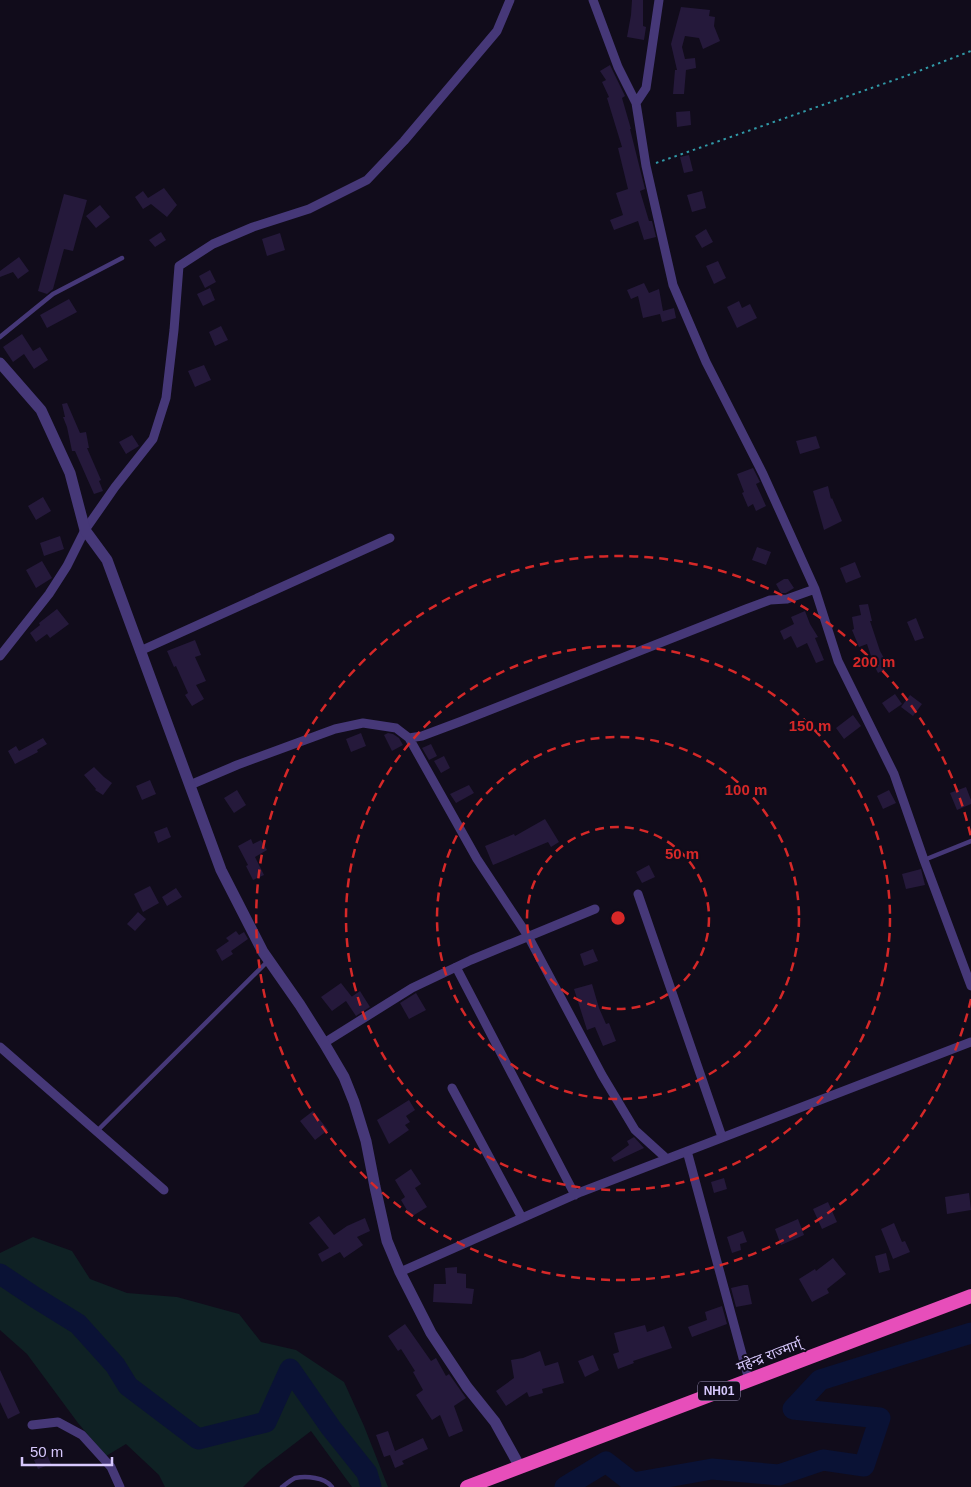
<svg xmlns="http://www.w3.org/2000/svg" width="971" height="1487" font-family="Helvetica,'Noto Sans Devanagari',sans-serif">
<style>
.green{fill:#0f2124}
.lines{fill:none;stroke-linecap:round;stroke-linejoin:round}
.river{stroke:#0a1235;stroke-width:21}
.building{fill:#25193b}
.path{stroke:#3199a7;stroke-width:2;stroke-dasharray:2.5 4;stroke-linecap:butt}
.service{stroke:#463878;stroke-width:4.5}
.minor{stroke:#463878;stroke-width:9}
.tertiary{stroke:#463878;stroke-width:11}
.trunk{stroke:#e74eba;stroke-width:14}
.ring{fill:none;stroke:#d62828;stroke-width:2.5;stroke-dasharray:9 6}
.labels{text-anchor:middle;stroke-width:4;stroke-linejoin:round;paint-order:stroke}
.shield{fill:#110c1b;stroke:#9c90b9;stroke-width:1}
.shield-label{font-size:12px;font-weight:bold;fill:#d7c8fd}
.street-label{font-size:14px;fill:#d7c8fd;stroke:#110c1b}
.centre{fill:#d62828;stroke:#110c1b;stroke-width:2.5}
.ring-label{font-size:15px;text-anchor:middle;font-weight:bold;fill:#d62828;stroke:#110c1b;stroke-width:4;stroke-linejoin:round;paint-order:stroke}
</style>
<rect width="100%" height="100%" fill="#110c1b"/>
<path class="green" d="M33,1237L72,1251L90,1279L127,1293L177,1297L239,1314L261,1342L296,1350L344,1382L364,1426L388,1487H352L311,1431L260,1470L243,1487H165L159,1475L126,1444L106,1456L78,1423L27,1354L0,1330V1253Z"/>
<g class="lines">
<path class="river" d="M0,1274L36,1298L78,1324L115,1365L128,1386L198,1439L266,1422L290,1369L331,1428L367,1473L371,1487
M565,1487L606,1462L633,1483L712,1469L779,1475L823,1460L864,1466L880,1418L793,1409L820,1380L971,1333"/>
</g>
<path class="building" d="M632,0H643V26L646,27L644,40L627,37L631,15Z
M681,7L710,10L709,16L715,17L714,26L720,41L703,49L699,38L685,36L682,47L685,59L695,58L696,68L686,70L684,94H673L675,70H677L671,44Z
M610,65L625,96L622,98L631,129H630L645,189L640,191L649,221H652L656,237L644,240L638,221L614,230L610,220L623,215L616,193L628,189L618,148L622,147L607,98L609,97L602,82L606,80L600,71Z
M690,111L691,125L677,127L676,112Z
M689,155L693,171L684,173L680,157Z
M164,188L177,205L167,217L151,204L143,209L135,197L143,191L148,198Z
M702,191L706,208L692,212L687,195Z
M64,194L87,200L73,251L64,249L53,289L47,294L38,291Z
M100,205L110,217L96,228L86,216Z
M706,229L713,242L702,248L695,236Z
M161,232L166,240L155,247L149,240Z
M280,233L285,250L267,256L262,239Z
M19,257L29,271L18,279L13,272L0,277V271Z
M718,261L726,278L714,284L706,266Z
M210,270L216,282L205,288L199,276Z
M644,283L649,293L659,289L663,311L674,308L676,318L662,322L660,314L643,318L638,296L631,299L627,290Z
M210,288L215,300L203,306L197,294Z
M69,299L77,312L47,328L40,315Z
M739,301L742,308L750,304L757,318L737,328L727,307Z
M221,326L228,340L215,346L209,332Z
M22,334L33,351L40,347L48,360L34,369L24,354L13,362L3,347Z
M204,365L211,380L195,387L188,371Z
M67,403L80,433L86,432L89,448H87L101,480L99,481L103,491L94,494L75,451H72L67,427L63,417H65L62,404Z
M132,435L139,446L126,454L119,442Z
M816,436L820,448L800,454L796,441Z
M753,468L760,482L756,484L766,506L756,511L753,504L748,507L742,493L744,492L737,474Z
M828,486L831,499L832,498L842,521L824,530L813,491Z
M43,497L51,511L36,520L28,506Z
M60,536L64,549L44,556L40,543Z
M757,547L771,552L766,565L752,560Z
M42,561L52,578L36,588L26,570Z
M855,562L861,577L846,583L840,568Z
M784,579H788L794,588L786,593H781L776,584Z
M868,604L872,621H870L880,651L889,667L878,673L874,665L867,644L859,647L852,630L854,629L852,617L861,615L859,605Z
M57,609L69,624L50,638L47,634L36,642L30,633L40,625L39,623Z
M805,611L810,624L818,637L815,638L824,660L816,663L807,643L797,648L791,636L784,640L780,631L794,624L791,617Z
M916,618L924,638L915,641L907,622Z
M195,640L201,655L195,657L206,681L196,685L204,699L192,706L185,695L188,693L176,666L174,667L167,651Z
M895,694L902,704L889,713L882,703Z
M910,695L922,704L913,716L901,707Z
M853,715L861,726L844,739L836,728Z
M361,733L366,746L351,752L346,739Z
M388,733L393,734L399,738L403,745L392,751L384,735Z
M43,738L47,744L37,750L38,752L15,764L8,751L16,746L19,751Z
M431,744L437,756L429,760L422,748Z
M444,756L450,768L441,773L434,761Z
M94,767L104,777L112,783L103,795L95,790L96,789L84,775Z
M150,780L156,794L142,800L136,786Z
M469,785L474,793L456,803L450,794Z
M966,787L971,800V804L957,810L950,793Z
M237,790L246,805L234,813L224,798Z
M889,790L896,803L883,809L877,796Z
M545,819L559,842L551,847L548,842L493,865L485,846L514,834L515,836Z
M167,827L171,837L158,843L154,832Z
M251,839L253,844L261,840L267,850L255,857L264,875L253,880L246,866L248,865L238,846Z
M649,865L655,877L642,883L636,872Z
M921,869L925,885L906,889L902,874Z
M150,886L159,903L143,912L134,894Z
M176,888L182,897L167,906L162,897Z
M138,912L146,919L135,931L127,924Z
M236,931L239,935L244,932L248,939L231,951L233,954L222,961L216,950L229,941L226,938Z
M593,949L598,961L584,966L580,954Z
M341,983L352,997L347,1000L360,991L370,1007L356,1016L346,1001L332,1011L321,997Z
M592,984L599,1008L606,1024L609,1023L616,1041L603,1046L595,1027L587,1030L574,989Z
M416,993L426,1010L409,1019L400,1003Z
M409,1100L415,1110L406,1116L410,1122L405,1125L409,1130L389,1144L377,1120Z
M313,1111L328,1130L315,1140L300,1121Z
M634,1137L644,1148L614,1162L611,1158L629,1145L627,1141Z
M411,1169L421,1184L415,1188L427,1207L411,1217L401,1200L405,1197L395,1180Z
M724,1178L727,1189L714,1193L711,1182Z
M969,1193L971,1210L947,1214L945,1197Z
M828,1202L837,1222L822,1229L813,1209Z
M319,1216L334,1235L347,1226L365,1218L370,1231L357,1237L363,1245L344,1258L340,1252L322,1262L318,1254L329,1248L309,1223Z
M798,1219L804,1235L781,1245L775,1229Z
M894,1223L902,1242L905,1241L910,1252L893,1259L881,1229Z
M743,1231L747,1242L740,1244L741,1250L732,1253L727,1237Z
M886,1253L890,1270L879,1273L875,1256Z
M833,1258L846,1274L827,1289L829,1293L812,1302L799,1279L815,1269L816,1271Z
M457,1267V1273L466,1274V1288L474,1289L472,1304L433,1302L434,1284H446L445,1268Z
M744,1285H748L752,1304L736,1307L731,1288Z
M722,1306L727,1324L692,1337L688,1327L707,1320L705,1312Z
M405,1324L431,1361L436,1358L446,1376L449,1374L466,1398L454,1406L463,1431L449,1437L440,1415L432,1420L416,1395L423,1390L413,1372L415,1371L401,1349L398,1351L388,1336Z
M645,1325L647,1332L664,1326L672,1348L633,1361L634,1363L618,1369L613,1354L619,1352L614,1333Z
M540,1351L545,1366L558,1362L564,1383L542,1389L543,1393L529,1397L527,1392L506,1406L496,1391L514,1378L511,1360L523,1358Z
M593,1355L599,1370L585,1377L578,1361Z
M0,1370L20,1413L8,1419L0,1402Z
M388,1431L395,1451L423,1438L428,1449L402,1461L404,1464L395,1468L390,1455L384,1457L376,1435Z
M47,1455L51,1464L38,1469L34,1460Z"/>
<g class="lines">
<path class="path" d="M656,163L903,77L971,51"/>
<path class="service" d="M0,337L53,294L122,258
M924,860L971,841
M96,1132L268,961
M282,1487C286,1484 291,1480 295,1478C306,1476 325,1477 332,1487"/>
<path class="minor" d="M593,0L618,67L636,103L646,166L673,285L706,362L763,474L815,589L838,661L894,774L924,860L971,986
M636,103L646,88L659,0
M140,651L390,538
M0,656L49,594L67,566L85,530L115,487L153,439L166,398L174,330L179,266L213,244L253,227L309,209L367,180L404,141L497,31L510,0
M409,738L422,736L462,721L746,609L770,600L787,599L815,589
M190,785L237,765L335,729L363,723L396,728L409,738L477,859L528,936L602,1075L635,1130L667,1159
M638,894L722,1137
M456,967L575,1195
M324,1043L412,988L471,960L595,909
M0,1047L164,1190
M452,1088L522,1218
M687,1151L749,1380
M400,1272L581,1192L971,1042
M32,1425L58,1422L82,1435L111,1467L120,1487"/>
<path class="tertiary" d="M0,363L41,410L70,473L85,530L107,560L221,870L263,952L300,1005L324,1043L344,1077L354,1102L366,1141L375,1187L387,1241L400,1272L431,1333L467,1387L495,1422L520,1467"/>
<path class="trunk" d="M467,1487L971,1296"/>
</g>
<g class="ring">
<circle cx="618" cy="918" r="91"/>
<circle cx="618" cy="918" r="181"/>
<circle cx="618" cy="918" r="272"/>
<path d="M971 999A362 362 0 1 1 971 837"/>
</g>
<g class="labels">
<rect class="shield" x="698" y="1381.5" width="42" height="19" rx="4"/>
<g class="shield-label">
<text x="719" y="1395">NH01</text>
</g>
<g class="street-label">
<text transform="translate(769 1355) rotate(-21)" y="5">महेन्द्र राज्मार्ग्</text>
</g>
</g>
<circle cx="618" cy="918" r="8" class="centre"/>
<g class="ring-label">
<text x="874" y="667">200 m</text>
<text x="810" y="731">150 m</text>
<text x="746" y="795">100 m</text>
<text x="682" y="859">50 m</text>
</g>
<path d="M22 1457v8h90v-8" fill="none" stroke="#d7c8fd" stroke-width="2.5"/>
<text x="30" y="1457" font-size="15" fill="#d7c8fd" stroke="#110c1b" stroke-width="4" paint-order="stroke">50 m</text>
</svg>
